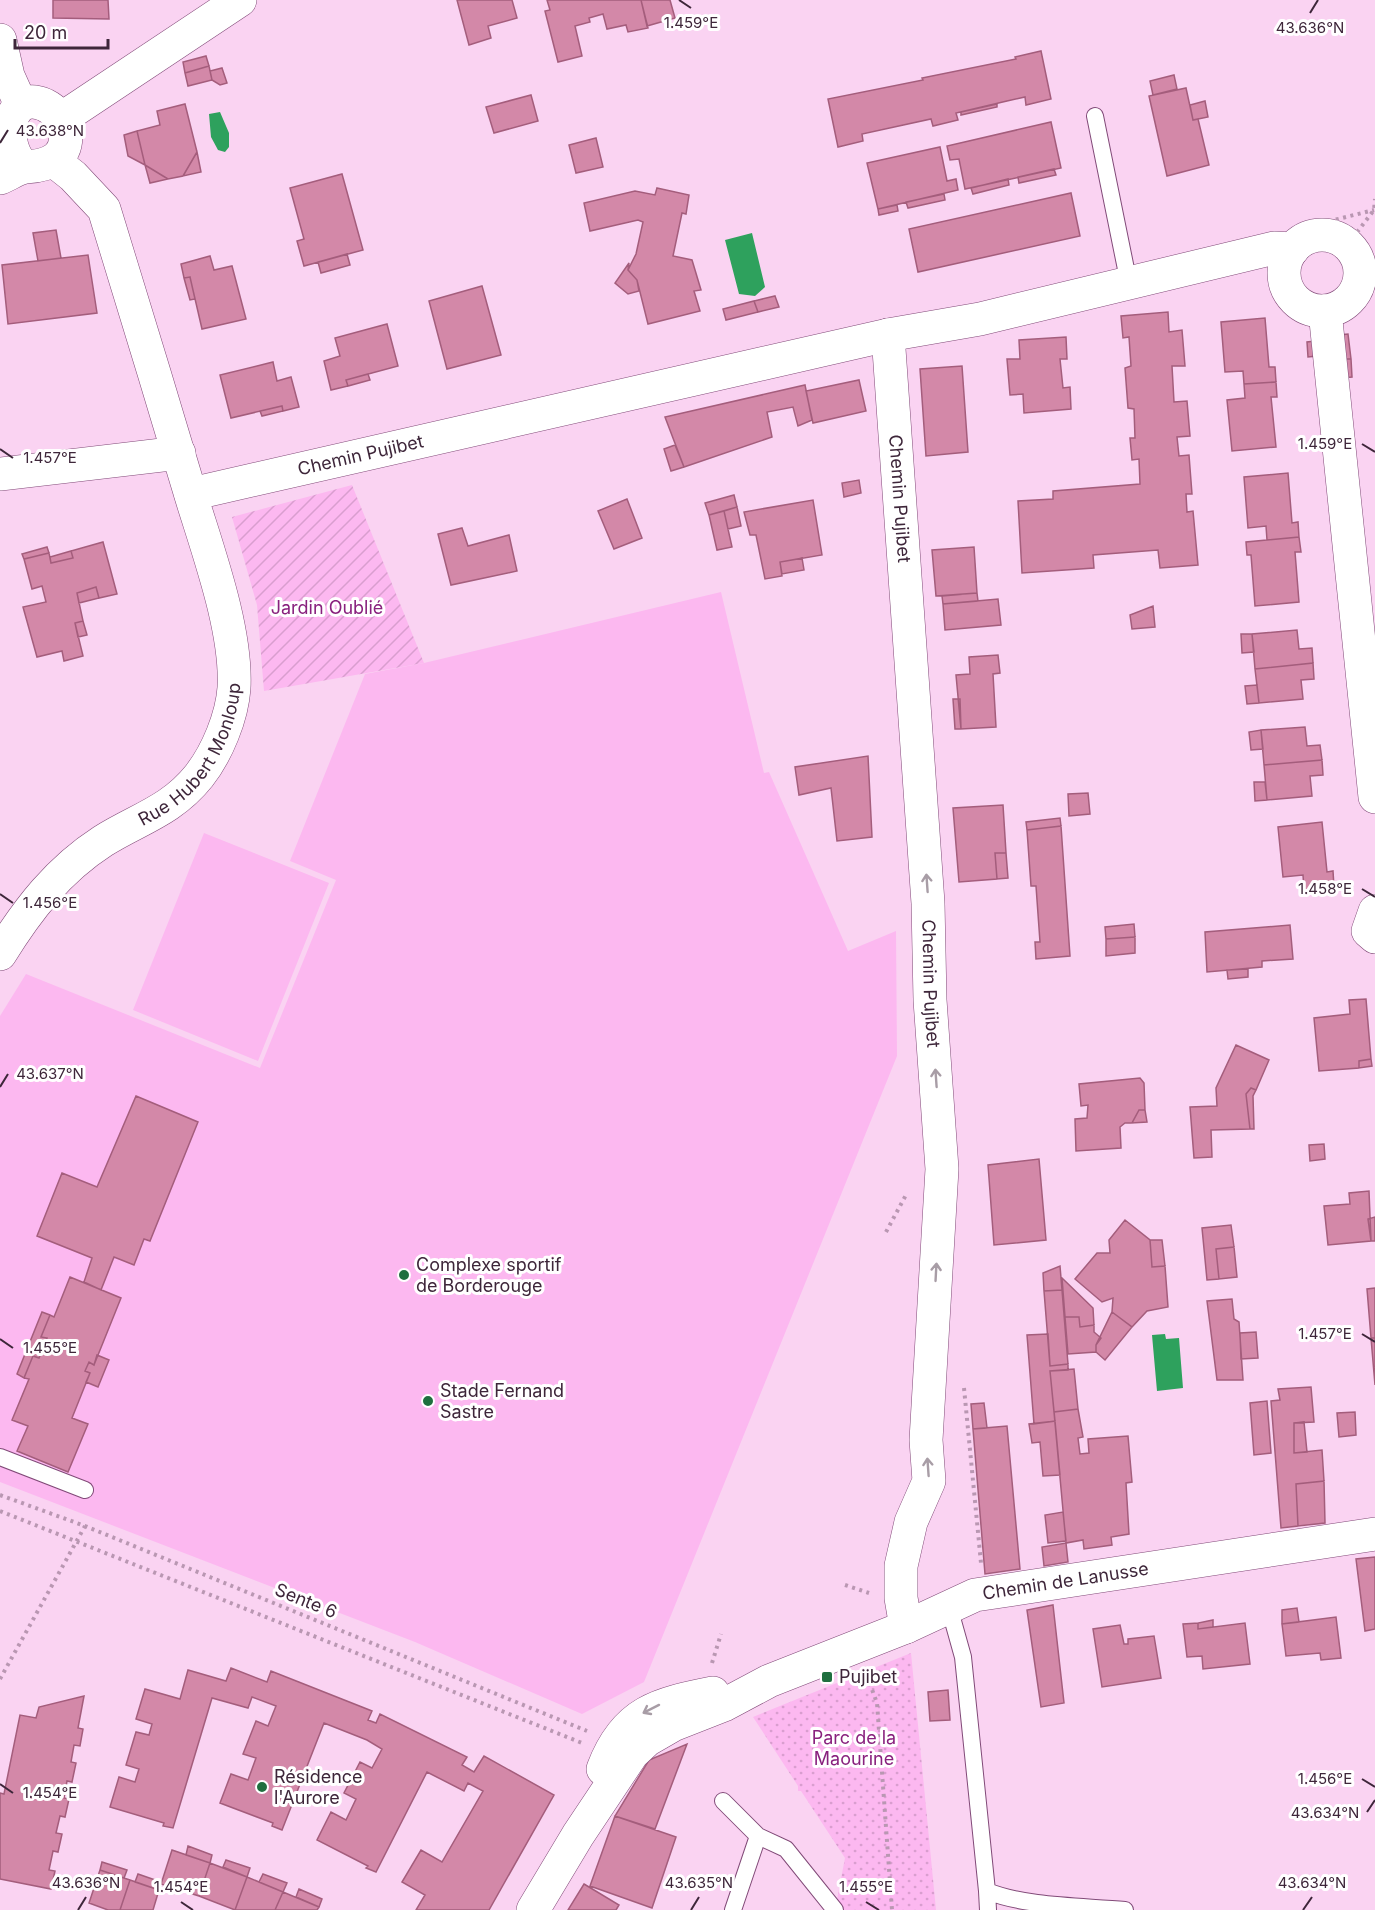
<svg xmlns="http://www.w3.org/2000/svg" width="1375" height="1910" font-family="Inter,sans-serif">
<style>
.grass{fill:url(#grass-dots)}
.garden{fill:url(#garden-furrows)}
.pitch{fill:#fcb8f0}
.water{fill:#2ea15d}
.building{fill:#d388a8;stroke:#a45d7c;stroke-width:1.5}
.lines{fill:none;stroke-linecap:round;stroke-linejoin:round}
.lane-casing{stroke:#814a78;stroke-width:18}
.street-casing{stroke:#814a78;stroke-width:34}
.path{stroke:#b997b2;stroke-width:4;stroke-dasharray:3 4.5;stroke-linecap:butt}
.lane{stroke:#fff;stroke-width:16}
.street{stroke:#fff;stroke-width:33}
.oneway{stroke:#a89da6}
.ticks{fill:none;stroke:#3e263a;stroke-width:2}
.poi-dot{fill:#1f6f3f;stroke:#fff;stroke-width:2}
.labels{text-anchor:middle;stroke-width:6;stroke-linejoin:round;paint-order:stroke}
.street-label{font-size:18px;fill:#3e263a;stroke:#fff}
.park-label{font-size:18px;fill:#89217e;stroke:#fff}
.poi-label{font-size:18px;fill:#3e263a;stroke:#fff;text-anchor:start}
.ticks-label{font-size:15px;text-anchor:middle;fill:#3e263a;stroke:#fff;stroke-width:6;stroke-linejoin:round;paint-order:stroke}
</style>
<defs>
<pattern id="grass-dots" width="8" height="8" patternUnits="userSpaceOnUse" patternTransform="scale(1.5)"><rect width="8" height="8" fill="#fcb8f0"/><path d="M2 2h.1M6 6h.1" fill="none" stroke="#d99ecf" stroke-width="1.8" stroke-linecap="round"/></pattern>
<pattern id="garden-furrows" width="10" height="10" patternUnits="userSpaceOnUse" patternTransform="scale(1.5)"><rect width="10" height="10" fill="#fcb8f0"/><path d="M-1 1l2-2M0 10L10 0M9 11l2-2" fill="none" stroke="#d99ecf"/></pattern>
</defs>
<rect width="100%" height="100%" fill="#fad3f2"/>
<path class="grass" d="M911,1653L936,1910H835L845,1858L801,1791H798V1786L753,1717Z"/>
<path class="garden" d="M352,485L424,663L264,691L257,605L232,517Z"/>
<path class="pitch" d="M721,592L764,773L769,772L848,951L896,931L897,1056L644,1682L582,1714L415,1642L0,1482V1016L26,974L260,1068L336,880L290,861L365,674L424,663Z
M204,833L329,883L258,1061L133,1010Z"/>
<path class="water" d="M220,112L229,133V147L225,152L218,150L211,137L209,114Z
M752,233L765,287L755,296L739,294L725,240Z
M1165,1334L1166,1339L1179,1338L1183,1388L1157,1391L1152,1335Z"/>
<path class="building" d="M53,0H108L109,19L53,18Z
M457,0H512L517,18L488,26L491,38L469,45Z
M547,0H641L648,28L628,32L626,25L607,29L603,14L589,18L590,22L575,26L582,56L558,62L545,11L550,10Z
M641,0H670L675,18L647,26Z
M1041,51L1051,99L1026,105L1025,97L1007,101L956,113L958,120L933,126L931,119L862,134L863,141L838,147L828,99L923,80L922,78L1016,59L1015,57Z
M206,56L209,66L185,73L183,62Z
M209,66L212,80L188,86L185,73Z
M222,68L227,83L220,85L212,80L210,71Z
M1174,75L1177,89L1153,95L1150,81Z
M1186,88L1193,120L1198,119L1209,165L1167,176L1149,96Z
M531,95L538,121L494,133L486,107Z
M1205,101L1208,117L1193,120L1190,105Z
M185,104L197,152L183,176L168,179L145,165L137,131L160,125L157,111Z
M997,104V107L961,115V112Z
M1051,122L1061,168L965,189L959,159L950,160L947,146Z
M137,131L145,165L128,156L124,135Z
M596,138L603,167L576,173L569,145Z
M940,147L947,181L956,179L958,190L878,209L867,163Z
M197,152L201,172L183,176Z
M145,165L168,179L150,183Z
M1054,169L1056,175L1019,183L1018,177Z
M342,174L363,250L304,266L297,241L304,239L290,188Z
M1008,179L1009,185L973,194L971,188Z
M657,188L689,195L686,214L682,213L673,256L692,260L701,290L694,291L700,311L648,324L637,280L628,270L636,254L643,222L638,220L590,231L584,203L635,191L655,195Z
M1071,193L1080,236L918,272L909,229Z
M944,194L945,200L908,208L906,202Z
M897,205L898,211L879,215L878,209Z
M56,230L61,258L38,261L33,233Z
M347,254L350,265L321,273L318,262Z
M88,255L97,313L8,324L2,265Z
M210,256L214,270L232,266L246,319L202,329L190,277L184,278L181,264Z
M629,263L628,270L637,280L639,291L628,294L615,283Z
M190,277L195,299L190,300L184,278Z
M482,286L501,355L447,369L429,301Z
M775,296L779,307L758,312L754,301Z
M754,301L758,312L726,320L723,309Z
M1168,312L1169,332L1182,330L1185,366H1172L1174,402L1187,401L1190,436L1177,437L1179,456L1189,455L1192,494H1186L1187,512L1193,511L1198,565L1160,568L1158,550L1093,555L1094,568L1022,573L1018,501L1053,499V491L1140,484L1139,459L1132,460L1130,438H1135L1134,409L1128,408L1125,368L1131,366L1129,337L1123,338L1121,316Z
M1265,318L1269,367H1275L1276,382L1244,384L1243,371L1225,372L1221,322Z
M387,324L398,366L346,380L348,386L331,390L324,361L340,356L335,338Z
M1348,334L1351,359H1340L1338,335Z
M1066,337L1067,359H1060L1063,388L1070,387L1071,409L1024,413L1023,394L1010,395L1007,359H1020L1019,340Z
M1315,341L1317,356L1308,357L1307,342Z
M1340,359H1351L1352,377L1342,378Z
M273,362L277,381L291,377L299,407L283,411L282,406L231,418L220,375Z
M962,366L968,452L926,456L920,369Z
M368,374L370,380L348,386L346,380Z
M859,380L866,411L813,423L806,391Z
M1276,382L1277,397H1271L1276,447L1232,451L1227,400L1245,398L1244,384Z
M805,385L812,420L798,426L793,407L767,412L772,437L684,467L665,417Z
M282,406L283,411L262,416L260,411Z
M675,445L684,467L671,471L664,449Z
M1288,473L1292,523L1298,522L1299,537L1267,540L1266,526L1248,528L1244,477Z
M859,480L861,493L844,497L842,483Z
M734,495L737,507L709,515L705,503Z
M627,499L642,538L614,549L598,511Z
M813,500L822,555L780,562L782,576L765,579L756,535H750L744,512Z
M737,507L741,526L728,529L724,511Z
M724,511L732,547L717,550L709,515Z
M462,528L468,546L509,535L517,571L451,585L438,534Z
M1299,537L1301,552H1295L1299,602L1255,606L1251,555H1247L1246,542Z
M103,542L117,594L99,598L96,587L77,593L83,621L75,623L83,656L64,661L62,651L37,657L23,607L46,602L42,586L32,589L24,559L49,553L51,563L73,558L71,551Z
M47,547L49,553L24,559L22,554Z
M974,547L977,593L936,596L932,550Z
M71,551L73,558L51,563L50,557Z
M802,558L804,570L782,574L780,562Z
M96,587L99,598L79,603L77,593Z
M977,593L978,601L943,604L942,596Z
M998,599L1001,625L945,630L943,604Z
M1153,606L1155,627L1132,629L1130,615Z
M83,621L87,635L78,637L75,623Z
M1297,630L1299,649L1312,648L1313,663L1255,669L1252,634Z
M1241,634H1252L1254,652L1242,653Z
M998,655L1000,673L993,674L996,727L961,729L956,675L970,674L969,657Z
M1313,663L1314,679L1301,680L1303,699L1259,703L1255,669Z
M1257,685L1259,703L1247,704L1245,686Z
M953,699H960L961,729H955Z
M1305,727L1307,746L1320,745L1322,760L1264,765L1261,730Z
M1261,730L1263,749L1251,750L1249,732Z
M868,756L872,837L837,841L831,788L799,795L795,767Z
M1322,760L1323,775L1310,776L1312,796L1267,800L1264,765Z
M1254,782H1265L1267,800L1255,801Z
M1088,793L1090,814L1069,816L1068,794Z
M1003,805L1006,853H995L997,879L959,882L953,808Z
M1060,818L1061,826L1027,830L1026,822Z
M1322,822L1327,872L1333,871L1334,887L1304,890L1303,875L1283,877L1278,827Z
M1061,826L1070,956L1036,959L1035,942H1040L1036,886H1031L1027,830Z
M995,853H1006L1008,878L997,879Z
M1134,924L1135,937L1106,939L1105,927Z
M1290,925L1293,959L1262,961V967L1207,972L1205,932Z
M1135,937V953L1106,956V939Z
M1248,969V977L1228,979L1227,970Z
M1366,999L1371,1059L1359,1061V1068L1319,1071L1314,1018L1350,1014L1349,1000Z
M1236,1045L1269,1060L1256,1090L1251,1088L1246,1094L1250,1129L1211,1130L1212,1157L1194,1158L1190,1107L1217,1106L1216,1088Z
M1371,1059L1372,1066L1359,1068V1061Z
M1140,1078L1144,1083L1145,1110H1139L1132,1123H1125L1120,1127L1121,1148L1076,1151L1075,1119L1087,1118L1088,1105L1081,1106L1079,1084Z
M1251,1088L1256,1090L1253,1096L1254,1129H1250L1246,1094Z
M136,1096L198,1122L150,1241L144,1239L134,1265L114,1257L101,1290L84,1282L92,1258L37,1236L62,1173L97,1187Z
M1139,1110H1145L1147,1122L1132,1123Z
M1324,1144L1325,1159L1310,1161L1309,1145Z
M1039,1159L1046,1240L994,1245L988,1165Z
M1369,1191L1371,1241L1328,1245L1324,1206L1350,1204L1349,1193Z
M1375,1217V1241H1371L1368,1219Z
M1125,1220L1150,1240L1152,1267L1165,1266L1168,1307L1147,1311L1132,1327L1112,1312L1113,1298L1102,1302L1075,1279L1097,1253H1110L1109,1240Z
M1231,1225L1234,1247L1216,1249L1219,1279L1207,1280L1202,1228Z
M1150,1240H1162L1165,1266L1152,1267Z
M1234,1247L1237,1277L1219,1279L1216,1249Z
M1060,1266L1062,1290L1044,1291L1043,1273Z
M70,1277L121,1298L94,1365L89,1362L85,1371L90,1373L72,1418L88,1424L68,1472L17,1451L28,1426L12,1420L29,1379L24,1378L33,1356L39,1358L47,1338L41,1337L50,1315L54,1317Z
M1062,1278L1093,1308L1094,1325L1080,1327L1079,1317H1065Z
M1375,1288V1338H1371L1367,1289Z
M1062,1290L1068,1364L1050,1366L1044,1291Z
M1232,1299L1234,1319L1239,1322L1243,1380H1217L1207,1301Z
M42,1312L50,1315L41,1337L47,1338L39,1358L33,1356L24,1378L17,1374Z
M1112,1312L1132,1327L1105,1360L1096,1352V1345Z
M1065,1317H1079L1080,1327L1094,1325V1332L1101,1338L1096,1345V1352L1068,1354Z
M1256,1332L1258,1358L1241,1359L1240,1333Z
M1048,1334L1050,1366L1068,1364V1370L1050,1371L1055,1421L1034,1424L1027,1335Z
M1371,1338H1375V1385Z
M97,1355L109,1360L98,1387L86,1382L90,1373L85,1371L89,1362L94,1365Z
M1074,1369L1078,1409L1054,1412L1050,1371Z
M1311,1387L1314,1422L1294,1423V1453L1322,1450L1324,1481L1296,1484L1298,1526L1281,1528L1271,1401L1280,1400L1278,1389Z
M1267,1401L1271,1453L1254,1455L1250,1403Z
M984,1403L987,1428L973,1429L971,1404Z
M1078,1409L1083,1437L1078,1438L1080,1454L1089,1453L1088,1439L1128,1436L1132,1482L1126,1483L1129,1534L1111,1537L1112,1545L1084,1549L1083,1540L1066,1543L1054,1412Z
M1355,1412L1356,1435L1339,1437L1337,1413Z
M1055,1421L1060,1475L1043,1476L1040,1442L1032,1443L1029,1424Z
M1304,1422L1307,1452L1294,1453V1423Z
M1007,1426L1020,1569L985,1574L973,1429Z
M1324,1481L1325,1523L1298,1526L1296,1484Z
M1063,1512L1066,1541L1048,1543L1045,1515Z
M1066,1543L1068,1562L1044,1566L1042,1547Z
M1375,1557V1629L1365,1631L1356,1559Z
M1053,1605L1064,1703L1041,1707L1027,1610Z
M1297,1608L1299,1622L1282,1624V1610Z
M1336,1617L1341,1658L1321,1660L1320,1653L1286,1656L1282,1624Z
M1213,1620V1627L1198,1629V1623Z
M1198,1623V1629L1245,1623L1250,1664L1203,1669L1202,1656L1187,1657L1183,1624Z
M1120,1625L1124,1644H1128V1639L1154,1636L1161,1678L1102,1687L1093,1629Z
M231,1668L267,1682L271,1671L372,1711L368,1720L376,1723L380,1714L467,1757L462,1765L474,1772L484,1756L554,1795L489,1910H416L425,1895L402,1882L421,1850L442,1862L483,1791L468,1783L464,1791L427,1772L376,1872L366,1868L368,1866L317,1840L331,1812L346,1820L356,1799L344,1793L360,1762L372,1768L382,1749L367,1740L324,1723L282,1830L272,1826L273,1823L220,1803L231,1774L248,1780L256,1758L243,1754L256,1721L268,1726L276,1706L252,1697L248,1708L212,1698L173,1828L163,1826L164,1823L110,1807L119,1777L135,1782L139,1769L126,1765L136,1732L149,1735L152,1724L136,1719L145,1689L180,1699L188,1670L226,1681Z
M948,1690L950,1720L930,1721L928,1692Z
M84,1696L78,1728L83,1729L80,1746L74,1745L71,1762L76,1763L72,1782L67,1781L64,1798L69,1799L65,1817L60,1816L56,1833L62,1834L58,1852L53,1851L49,1870L55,1871L51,1889L0,1879V1793L4,1794L20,1715L36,1718L39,1707Z
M687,1744L655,1829L615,1816L649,1760Z
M615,1816L676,1837L652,1908L590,1886Z
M188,1846L212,1855L210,1863L186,1855Z
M172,1850L210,1863L199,1896L161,1884Z
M226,1860L250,1868L247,1877L223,1867Z
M102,1862L127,1870L124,1878L100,1870Z
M210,1863L247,1877L235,1910L199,1896Z
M100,1870L130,1880L120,1910H108L89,1903Z
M138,1874L161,1882L159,1890L135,1882Z
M263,1874L287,1883L283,1892L259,1882Z
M247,1877L283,1892L275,1910H235Z
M130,1880L159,1890L153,1910H120Z
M584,1884L619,1905L616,1910H568Z
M299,1889L322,1899L319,1907L296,1897Z
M283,1892L319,1907L317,1910H275Z"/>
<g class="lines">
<defs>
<path id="lane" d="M1095,116L1129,284
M0,1457L85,1490
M949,1607L963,1657L987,1891
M723,1801L758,1836L733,1910
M758,1836L786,1849L835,1910
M988,1910L987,1891C1026,1907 1083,1906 1125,1910"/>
<g id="street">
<path d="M0,40L8,76L21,105"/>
<path d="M61,119L240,0"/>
<path d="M0,178C8,175 18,168 26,167C48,166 70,158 65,129C63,119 55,110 45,105C6,88 0,148 25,167"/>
<circle cx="1322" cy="273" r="38"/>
<path d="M1325,311L1375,797"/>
<path id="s1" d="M888,335L928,903L930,1000L942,1169L926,1440L929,1481L911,1522L901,1566V1598L906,1627"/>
<path d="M0,474L179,453"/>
<path id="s2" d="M191,494L888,335L980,319L1274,248L1293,249"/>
<path d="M1375,911L1368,931L1375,937"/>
<path id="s3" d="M0,954C28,909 58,870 103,841C138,819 171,811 199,776C217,753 232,717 234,688C237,631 209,554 192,499C163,402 134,306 104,209L73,176L54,161"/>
<path d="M603,1769C625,1711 658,1704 713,1693"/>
<path id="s4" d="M533,1910L578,1835L632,1754L647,1740L673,1725L724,1705L769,1681L906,1627L975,1595L1375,1534"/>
</g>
</defs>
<use href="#lane" class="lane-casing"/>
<use href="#street" class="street-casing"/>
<path class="path" d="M1314,225L1374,210
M1348,244L1374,210L1375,199
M886,1232L907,1193
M964,1388L981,1563
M0,1495L85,1526L587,1731
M0,1511L582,1743
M845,1585L869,1593
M712,1663L721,1634
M867,1676L877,1703L892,1910
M0,1679L85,1526"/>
<use href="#lane" class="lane"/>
<use href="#street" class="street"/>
</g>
<defs><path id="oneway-shaft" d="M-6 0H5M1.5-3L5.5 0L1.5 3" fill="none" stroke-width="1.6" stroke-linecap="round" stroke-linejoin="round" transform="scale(1.5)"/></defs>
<g class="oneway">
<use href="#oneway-shaft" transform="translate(927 883) rotate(-94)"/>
<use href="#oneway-shaft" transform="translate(936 1078) rotate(-94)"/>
<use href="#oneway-shaft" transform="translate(936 1272) rotate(-87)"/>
<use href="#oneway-shaft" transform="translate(928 1467) rotate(-94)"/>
<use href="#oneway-shaft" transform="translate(651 1709) rotate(153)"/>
</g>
<path class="ticks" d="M679,0L691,8M1310,13L1318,0M0,143L8,130M1362,444L1375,452M0,449L13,458M1362,889L1375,897M0,894L13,903M0,1087L8,1074M1362,1334L1375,1342M0,1339L13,1348M1362,1779L1375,1787M0,1784L13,1793M1367,1812L1375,1800M181,1902L193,1910M866,1902L879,1910M78,1910L86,1897M691,1910L699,1897M1303,1910L1312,1897"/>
<g class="poi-dot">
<circle cx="404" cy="1275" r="6"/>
<circle cx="428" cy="1401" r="6"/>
<rect x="821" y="1671" width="12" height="12" rx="3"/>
<circle cx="262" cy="1787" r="6"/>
</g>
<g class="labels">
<g class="street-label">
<text dy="6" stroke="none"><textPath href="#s2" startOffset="174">Chemin Pujibet</textPath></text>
<text dy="6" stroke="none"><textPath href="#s1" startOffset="164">Chemin Pujibet</textPath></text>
<text dy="6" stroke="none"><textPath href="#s3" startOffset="284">Rue Hubert Monloup</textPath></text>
<text dy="6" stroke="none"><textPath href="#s1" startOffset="650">Chemin Pujibet</textPath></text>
<text dy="6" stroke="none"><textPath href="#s4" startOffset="656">Chemin de Lanusse</textPath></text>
<text transform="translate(306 1601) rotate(22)" y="6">Sente 6</text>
</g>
<g class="park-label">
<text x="327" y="614">Jardin Oublié</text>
<text x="854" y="1744">Parc de la<tspan x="854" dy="21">Maourine</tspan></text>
</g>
<g class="poi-label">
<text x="416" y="1271">Complexe sportif<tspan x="416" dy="21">de Borderouge</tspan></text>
<text x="440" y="1397">Stade Fernand<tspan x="440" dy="21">Sastre</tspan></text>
<text x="839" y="1683">Pujibet</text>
<text x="274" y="1783">Résidence<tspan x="274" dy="21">l'Aurore</tspan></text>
</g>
</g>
<g class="ticks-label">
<text x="691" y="28">1.459°E</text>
<text x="1310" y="33">43.636°N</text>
<text x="50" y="136">43.638°N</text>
<text x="1325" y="449">1.459°E</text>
<text x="50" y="463">1.457°E</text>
<text x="1325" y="894">1.458°E</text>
<text x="50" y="908">1.456°E</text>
<text x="50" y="1079">43.637°N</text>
<text x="1325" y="1339">1.457°E</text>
<text x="50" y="1353">1.455°E</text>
<text x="1325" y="1784">1.456°E</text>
<text x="50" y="1798">1.454°E</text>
<text x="1325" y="1818">43.634°N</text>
<text x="86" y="1888">43.636°N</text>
<text x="699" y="1888">43.635°N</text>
<text x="1312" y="1888">43.634°N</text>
<text x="181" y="1892">1.454°E</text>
<text x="866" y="1892">1.455°E</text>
</g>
<path d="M15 39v9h93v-9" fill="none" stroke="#3e263a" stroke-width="3"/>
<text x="24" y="39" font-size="18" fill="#3e263a" stroke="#ffffff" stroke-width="4.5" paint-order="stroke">20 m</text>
</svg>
